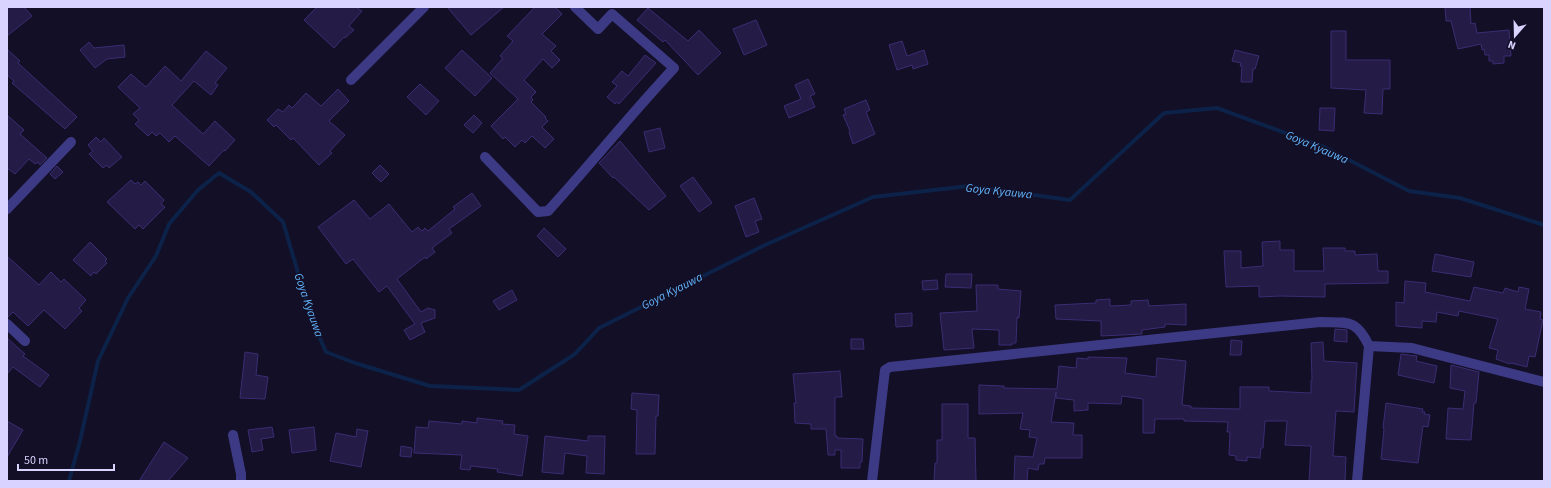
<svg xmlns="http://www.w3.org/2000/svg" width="1551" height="488" font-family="'Source Sans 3',sans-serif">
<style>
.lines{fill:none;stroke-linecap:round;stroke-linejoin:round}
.stream{stroke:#0c2248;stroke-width:4}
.building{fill:#241b47;stroke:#3b2d73}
.minor{stroke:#3d3a85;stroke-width:10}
.labels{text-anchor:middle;stroke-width:3;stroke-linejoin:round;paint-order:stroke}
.water-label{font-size:12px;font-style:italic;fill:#62b6ff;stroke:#130f26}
</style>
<rect width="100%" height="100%" fill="#130f26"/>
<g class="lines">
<path class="stream" d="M69,481L80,441L98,361L128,298L156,256L169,224L198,190L219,173L251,192L283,222L312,320L326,352L355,363L430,386L519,390L575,354L599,328L765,245L873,197L969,186L1070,200L1164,113L1217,108L1324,147L1409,191L1460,198L1544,225"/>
</g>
<path class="building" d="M7,7H24L32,16L7,36Z
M317,7H356L362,11L349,26L354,30L345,38L344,37L334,48L304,20Z
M447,7H504L471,35Z
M535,7H555L562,14L542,34L556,46L551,51L560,60L552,68L543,59L524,80L536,92L531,97L533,100L531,102L546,117L545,118L548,121L542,127L554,139L545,148L532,136L525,143L522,140L515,147L505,137L503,139L491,126L518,99L490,73L503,58L500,56L513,41L507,36Z
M1445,7H1470L1471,24L1475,23L1477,33L1509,30L1511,56H1504V63L1493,64V61H1489V55H1485L1484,49L1482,50L1481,44L1458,49L1451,21H1446Z
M648,8L688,41L699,30L721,53L698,75L665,40L663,42L637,20Z
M756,20L767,45L744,55L733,29Z
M1331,31H1346V60H1390V89H1383L1382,114L1364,113L1366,90L1331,88Z
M902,41L907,56L924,50L928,64L913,69L912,65L897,70L889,45Z
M89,42L94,48L124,45L125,57L107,59L95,68L80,50Z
M7,49L20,61L18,63L77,117L65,129L12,83L14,81L7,75Z
M462,50L492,78L475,96L445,68Z
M1235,50L1259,56L1255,69H1253L1252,82H1241L1242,66H1240L1241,63L1232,61Z
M206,51L227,68L215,83L218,85L211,95L194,81L172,105L203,134L215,121L235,140L225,151L224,150L209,166L175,136L169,142L160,133L156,136L152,132L148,136L135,124L139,120L133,114L140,108L118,87L131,74L146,87L165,66L181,81Z
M645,55L656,63L619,104L616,102L615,104L607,97L617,86L612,82L622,71L628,76Z
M808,79L815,94L810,96L815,107L789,118L784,106L801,99L795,85Z
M420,84L439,101L426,115L407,97Z
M338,89L349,101L329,121L345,135L330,151L332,153L319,165L293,138L291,140L276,125L274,127L267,120L278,109L283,112L289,105L292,108L306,93L321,106Z
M866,100L870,110L866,112L875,134L853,144L849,132L850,131L843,115L846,114L844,109Z
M1320,108H1335L1334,131L1319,130Z
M7,115L24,130L20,134L47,158L40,165L38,162L35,164L29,159L15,174L7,168Z
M474,115L482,123L473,133L464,125Z
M660,128L665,148L649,152L644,132Z
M96,137L101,142L104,138L122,157L109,168L107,165L103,168L89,154L93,151L88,145Z
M620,141L666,196L649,210L614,177L613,178L599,163Z
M380,165L389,174L381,182L372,173Z
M57,166L63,172L55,179L50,174Z
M693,177L712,203L699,212L680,186Z
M131,180L135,184L138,182L141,185L145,181L164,200L161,204L165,207L143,229L139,225L135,229L107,202Z
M472,193L481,206L449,229L452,233L432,248L435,252L426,259L425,257L397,279L421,312L428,308L435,310V318L421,323L425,332L410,340L404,330L415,324L387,286L379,292L353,259L346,264L318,227L354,200L370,219L389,204L412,232L418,227L422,231L425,228L428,231L455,209L453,207Z
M754,198L762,219L755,221L759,232L746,237L735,206Z
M544,228L566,249L558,257L537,236Z
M1280,241V250H1294V271H1324L1323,248H1345V251H1355V255L1377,254L1378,271H1388V283L1325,284V297L1281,296L1259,297V286L1226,287L1224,251H1241V268L1263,266L1262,242Z
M90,242L107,259L105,261L107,263L96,274L94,272L91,276L73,260Z
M1435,254L1474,262L1471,277L1432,271Z
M7,256L39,285L51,272L61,282L64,279L86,300L79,308L82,311L65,329L44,310L28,326L13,312L7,318Z
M946,274H972L971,288L945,287Z
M937,280L938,289L923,290L922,281Z
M1405,281L1426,283L1425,292L1470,301L1474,287L1503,293L1505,288L1518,292L1519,287L1529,289L1525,309L1541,312L1540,319L1543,320L1535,357L1529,356L1527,367L1511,363L1510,364L1496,359L1498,350L1489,348L1498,319L1459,311L1458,316L1437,312L1436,322L1422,321V328L1396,326V302L1404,303Z
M976,285H998V289L1021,291L1019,318L1017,317L1016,343H1012V345H999V330L972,329L974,348L944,350L940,313L977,311Z
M512,290L517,300L499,310L493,301Z
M1110,299V306L1131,305V301L1148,300L1149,306L1186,304V325L1165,324V327L1142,330V334L1101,336V321L1056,319L1055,305L1096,303V300Z
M912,313V326L896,327L895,314Z
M1335,329L1347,330V342L1334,341Z
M7,338L25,354L23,356L49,375L40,387L13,367L7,374Z
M851,339H863L864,349H851Z
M1231,340L1242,341L1241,355H1230Z
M1323,342L1324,361L1357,363L1354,412L1336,411L1333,456L1346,457L1345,481H1309L1311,446L1285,445L1287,421H1265L1263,448H1261L1260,458L1247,457V461L1236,460V456L1229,455L1230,432H1227L1228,422L1184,421V419H1155L1154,433H1143V399L1122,396L1121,404L1088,403V410L1074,411V400L1056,398V392L1051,422L1074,423L1073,435H1082V458H1045L1044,464H1039L1038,470L1028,468L1027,481H1014L1015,456L1033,457L1037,438L1029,437L1030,430L1020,429L1023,413L979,414V385L1004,386V388L1057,389L1059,366L1076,368L1077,358L1088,359V357L1127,358L1125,373L1156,377L1157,358L1186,361L1182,405L1191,406V408L1240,409V387H1269V391L1311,393V380H1312L1311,343Z
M245,352L258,354L256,375L268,377L265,399L240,398Z
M1401,354L1417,356L1416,361L1437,366L1434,383L1398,375Z
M1451,365L1479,372L1476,403H1474L1471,440L1446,439L1448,408L1463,409L1465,391L1450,388Z
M840,371L842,397H835V436H837V438L863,439L862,462H860V468H841V450H835V455H828L826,429H811V424L795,423L794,403H796L793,374Z
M632,393L659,395L658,416H656L655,454H636L637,410L631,409Z
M1386,403L1423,409L1422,412H1425L1424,414L1430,415L1428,427L1423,426L1418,463L1381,459L1384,429L1383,428Z
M942,404H968V438H975L976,481H934L935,463H937V440H942Z
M477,418L503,421L502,424L515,425L514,434L528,436L522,476L497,472L498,469L471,466L470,470L460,469L462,455L414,453L416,427L428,428L429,421L462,424V421L477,423Z
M7,421L23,430L7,457Z
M272,427L274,437L261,439L263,450L252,452L248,430Z
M314,427L316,450L292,453L289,430Z
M357,429L368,431L361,467L330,461L336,433L356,437Z
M545,436L588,441V436H605L604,474L586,473L587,456L565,453L563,474L542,472Z
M164,442L188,458L168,481H139Z
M401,446L412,448L411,457L400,456Z"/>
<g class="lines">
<path class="minor" d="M351,80L424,7
M485,157L538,212L548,211C591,164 630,115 674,68L612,14L598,29L575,7
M7,209L71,142
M7,324L25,341
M1369,346L1412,348L1544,382
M233,435L241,474V481
M872,481L885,370L890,367L1320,322C1347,323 1356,318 1369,346L1357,481"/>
</g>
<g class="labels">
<g class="water-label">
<text transform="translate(1317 147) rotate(23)" y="4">Goya Kyauwa</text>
<text transform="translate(999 191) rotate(6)" y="4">Goya Kyauwa</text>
<text transform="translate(672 291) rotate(-27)" y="4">Goya Kyauwa</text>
<text transform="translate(309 305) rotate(71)" y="4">Goya Kyauwa</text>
</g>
</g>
<rect width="1551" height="488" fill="none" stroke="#d9d4ff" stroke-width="16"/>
<g transform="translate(1515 36) rotate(200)" stroke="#130f26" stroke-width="3" paint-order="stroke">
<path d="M0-3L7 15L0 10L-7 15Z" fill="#d9d4ff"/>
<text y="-6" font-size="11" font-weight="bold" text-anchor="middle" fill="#d9d4ff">N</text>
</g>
<path d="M18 464v6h96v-6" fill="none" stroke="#d9d4ff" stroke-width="2"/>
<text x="24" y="464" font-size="12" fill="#d9d4ff" stroke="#130f26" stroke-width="3" paint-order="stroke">50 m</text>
</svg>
